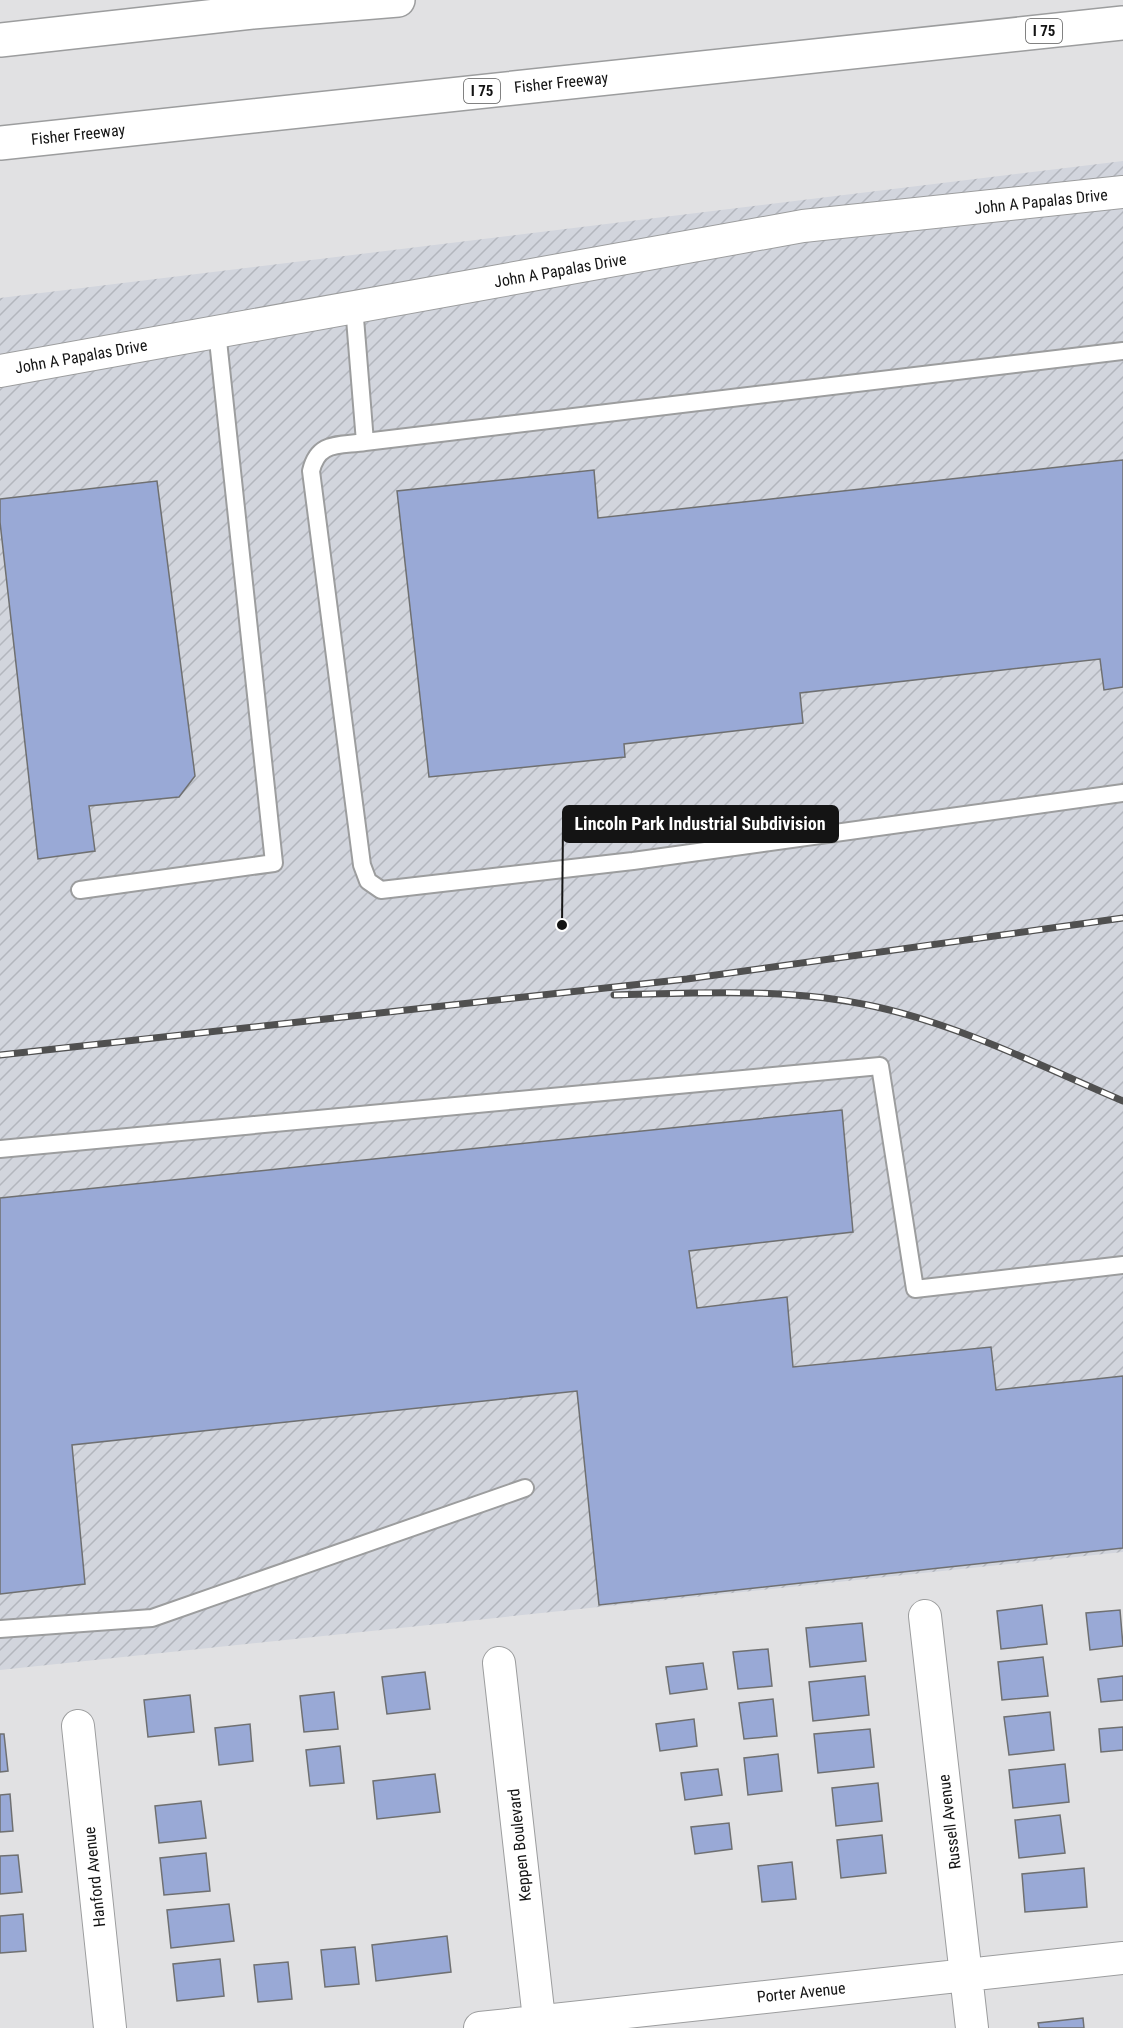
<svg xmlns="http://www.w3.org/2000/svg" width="1123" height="2028" font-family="'Roboto Condensed',sans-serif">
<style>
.industrial{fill:url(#industrial-furrows)}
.building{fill:#99a9d6;stroke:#6f7071;stroke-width:1.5}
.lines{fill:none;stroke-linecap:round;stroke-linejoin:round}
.service-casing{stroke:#9c9d9e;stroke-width:20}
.minor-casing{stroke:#9c9d9e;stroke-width:34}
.motorway-casing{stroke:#9c9d9e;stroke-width:36}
.service{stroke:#fff;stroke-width:16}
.minor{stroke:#fff;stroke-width:32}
.motorway{stroke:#fff;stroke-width:33}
.rail-casing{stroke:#505050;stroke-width:7}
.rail{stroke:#fff;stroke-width:4.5;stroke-dasharray:14;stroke-linecap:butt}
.labels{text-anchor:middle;stroke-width:6;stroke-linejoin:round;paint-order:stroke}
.shield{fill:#fff;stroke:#5a5a5a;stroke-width:1.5}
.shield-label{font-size:15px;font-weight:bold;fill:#141414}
.street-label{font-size:16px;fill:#141414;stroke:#fff}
.leader{fill:none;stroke:#141414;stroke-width:2}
.callout-dot{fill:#141414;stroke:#fff;stroke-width:2}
.callout{fill:#141414;stroke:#141414;stroke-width:2}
.callout-label{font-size:18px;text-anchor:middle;font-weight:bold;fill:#fff}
</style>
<defs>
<pattern id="industrial-furrows" width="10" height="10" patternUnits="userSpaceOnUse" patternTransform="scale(1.5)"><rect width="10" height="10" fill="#d2d5dd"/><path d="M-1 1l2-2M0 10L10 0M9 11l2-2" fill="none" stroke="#b3b6bd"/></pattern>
</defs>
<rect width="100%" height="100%" fill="#e1e1e3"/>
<path class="industrial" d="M1123,161V1552L0,1670V298Z"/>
<path class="building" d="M1123,460V687L1104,690L1100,659L800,693L803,723L624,744L625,757L429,777L397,491L594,470L598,518Z
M157,481L195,776L179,797L89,806L95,851L38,859L0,522V499Z
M842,1110L853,1232L689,1251L697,1308L787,1297L793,1367L991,1347L996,1390L1123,1376V1548L599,1605L577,1391L72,1445L85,1584L0,1594V1198Z
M1042,1605L1047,1644L1001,1649L997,1611Z
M1120,1610L1123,1646L1090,1650L1086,1613Z
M862,1623L866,1661L810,1667L806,1628Z
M768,1649L772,1686L738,1689L733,1652Z
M1043,1657L1048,1696L1002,1700L998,1662Z
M703,1663L707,1689L670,1694L666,1667Z
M425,1672L430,1709L387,1714L382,1677Z
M865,1676L869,1715L813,1721L809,1682Z
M1123,1676V1700L1101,1702L1098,1679Z
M334,1692L338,1729L304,1732L300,1696Z
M190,1695L194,1732L148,1737L144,1700Z
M773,1699L777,1736L744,1739L739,1703Z
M1050,1712L1054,1750L1009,1755L1004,1717Z
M694,1719L697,1746L660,1751L656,1724Z
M250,1724L253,1761L219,1765L215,1728Z
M1123,1727V1750L1101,1752L1099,1729Z
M870,1729L874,1767L818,1773L814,1734Z
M0,1734H4L8,1771L0,1772Z
M340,1746L344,1783L310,1786L306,1750Z
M778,1754L782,1791L748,1795L744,1758Z
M1065,1764L1069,1802L1013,1808L1009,1770Z
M718,1769L722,1795L685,1800L681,1773Z
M435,1774L440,1812L377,1819L373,1781Z
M878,1783L882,1821L836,1826L832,1788Z
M10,1794L13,1831L0,1832V1795Z
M201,1801L206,1838L159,1843L155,1806Z
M1060,1815L1065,1853L1019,1858L1015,1820Z
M729,1823L732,1849L695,1854L691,1827Z
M882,1835L886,1873L841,1878L837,1840Z
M206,1853L210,1891L164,1895L160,1858Z
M18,1855L22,1892L0,1894V1856Z
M792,1862L796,1899L762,1902L758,1866Z
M1084,1868L1087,1907L1025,1912L1022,1874Z
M229,1904L234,1941L171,1948L167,1910Z
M23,1914L26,1951L0,1953V1916Z
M447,1936L451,1972L376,1981L372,1945Z
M355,1947L359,1984L325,1987L321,1950Z
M220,1959L224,1996L177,2001L173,1964Z
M288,1962L292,1999L258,2002L254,1965Z
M1083,2018L1084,2028H1039L1038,2023Z"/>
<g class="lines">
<defs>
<path id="service" d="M354,306L365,442C338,446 318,441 311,471L362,865L368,881L381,890L633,861L1123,793
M365,442L1123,351
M80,890L274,863L217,331
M0,1149L880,1066L915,1289L1123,1265
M0,1629L152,1618L525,1488"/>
<path id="minor" d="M0,371L803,226L1123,192
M925,1616L972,2028
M499,1663L540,2028
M78,1726L110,2028
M480,2028L1123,1958"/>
<path id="motorway" d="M0,40L252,12L398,0
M0,143L1123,23"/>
</defs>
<use href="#service" class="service-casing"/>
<use href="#minor" class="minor-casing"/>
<use href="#motorway" class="motorway-casing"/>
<use href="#service" class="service"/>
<use href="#minor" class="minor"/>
<use href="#motorway" class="motorway"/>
<defs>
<path id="rail" d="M614,995C702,993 790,987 877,1007C962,1026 1043,1067 1123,1101
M0,1055L687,979L1123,918"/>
</defs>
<use href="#rail" class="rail-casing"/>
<use href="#rail" class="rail"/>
</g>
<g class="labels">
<g class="shield">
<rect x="1026" y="19" width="36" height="24" rx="4.5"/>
<rect x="464" y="79" width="36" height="24" rx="4.5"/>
</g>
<g class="shield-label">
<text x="1044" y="36">I 75</text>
<text x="482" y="96">I 75</text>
</g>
<g class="street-label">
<text transform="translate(561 82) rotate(-6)" y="6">Fisher Freeway</text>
<text transform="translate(78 134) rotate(-6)" y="6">Fisher Freeway</text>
<text transform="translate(1041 201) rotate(-6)" y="6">John A Papalas Drive</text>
<text transform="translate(560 270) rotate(-10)" y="6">John A Papalas Drive</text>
<text transform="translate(81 356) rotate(-10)" y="6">John A Papalas Drive</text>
<text transform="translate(949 1822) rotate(-97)" y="6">Russell Avenue</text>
<text transform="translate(519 1845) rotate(-96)" y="6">Keppen Boulevard</text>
<text transform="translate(94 1877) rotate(-96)" y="6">Hanford Avenue</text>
<text transform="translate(801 1992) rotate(-6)" y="6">Porter Avenue</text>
</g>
</g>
<path class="leader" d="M562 925L563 824"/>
<circle class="callout-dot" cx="562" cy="925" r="6"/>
<rect class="callout" x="563" y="806" width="275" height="36" rx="6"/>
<g class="callout-label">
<text x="700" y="830">Lincoln Park Industrial Subdivision</text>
</g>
</svg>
